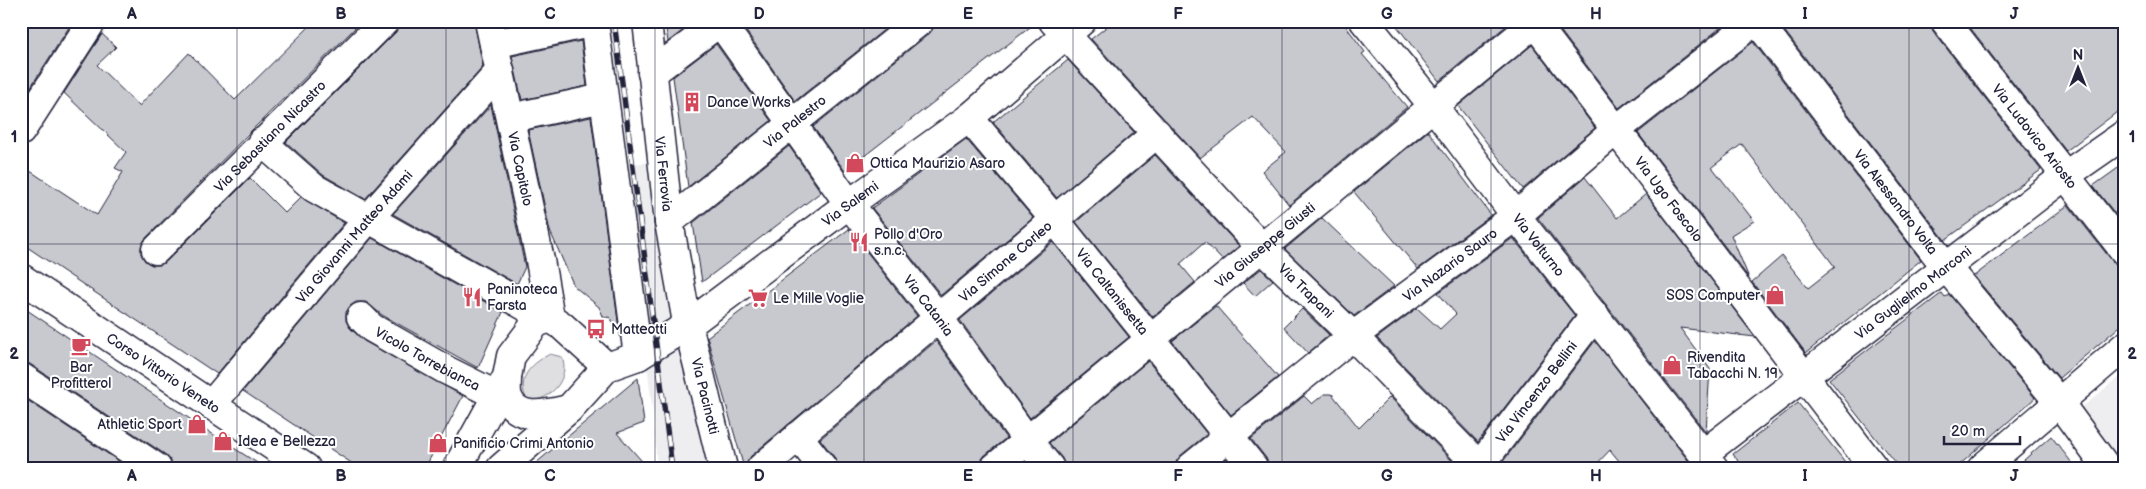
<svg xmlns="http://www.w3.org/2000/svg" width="2146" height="489" font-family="'Balsamiq Sans',sans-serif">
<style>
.built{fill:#eeeef1}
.green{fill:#dfdfe2;stroke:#80808e}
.building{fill:#c8c8cf;stroke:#22223b}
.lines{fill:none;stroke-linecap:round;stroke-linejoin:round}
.minor-casing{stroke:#22223b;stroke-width:31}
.major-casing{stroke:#22223b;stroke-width:31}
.minor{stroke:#fff;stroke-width:28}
.major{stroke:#fff;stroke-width:28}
.rail-casing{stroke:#22223b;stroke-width:5.5}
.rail{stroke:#fff;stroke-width:4;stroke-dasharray:11;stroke-linecap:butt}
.grid{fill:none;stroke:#22223b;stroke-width:1;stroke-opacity:0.55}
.labels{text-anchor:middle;stroke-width:4;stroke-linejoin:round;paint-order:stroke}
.poi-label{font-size:14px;fill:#22223b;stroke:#fff;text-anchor:start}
.street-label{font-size:14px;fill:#22223b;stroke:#fff}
.neatline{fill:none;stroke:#22223b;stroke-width:2}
.grid-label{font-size:16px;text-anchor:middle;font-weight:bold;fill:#22223b}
</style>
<rect width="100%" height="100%" fill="#fff"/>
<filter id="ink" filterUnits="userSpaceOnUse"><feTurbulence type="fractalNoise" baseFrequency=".02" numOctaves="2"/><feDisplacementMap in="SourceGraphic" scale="10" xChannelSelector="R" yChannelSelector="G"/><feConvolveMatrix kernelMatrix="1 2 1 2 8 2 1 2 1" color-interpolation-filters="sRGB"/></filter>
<g filter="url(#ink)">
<path class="built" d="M651,162L693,410L707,468H657L653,414L623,165Z
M2125,372V467L2080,409Z"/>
<path class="green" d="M550,354L562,357C570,378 552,399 531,401L525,396C518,375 533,363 550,354Z"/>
<path class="building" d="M21,21H73L21,102Z
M315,21H362L251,131L145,239L141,246V254L145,261L152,265H160L167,261L250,178L285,213L301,197L344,223L217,374L21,243V165L97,215L123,172L115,168L126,152L64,93L102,34L116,47L97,65L139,106L189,53L235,100Z
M400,21H474L483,67L365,199L323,175L286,142L396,32Z
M665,21H695L668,42Z
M739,21H895L795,101Z
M935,21H1038L845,171L813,127L930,33Z
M1114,21H1342L1365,52L1362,54L1407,107L1289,205L1262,171L1286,152L1253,117L1200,158L1091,39Z
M1393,21H1512L1439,81Z
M1553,21H1729L1619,108Z
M1777,21H1930L1933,31L2041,170L1945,240Z
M1965,21H2125V106L2066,151Z
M581,41L587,86L522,100L512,56Z
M1753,42L1921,260L1806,353L1752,282L1782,256L1808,288L1835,267L1742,144L1712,167L1754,221L1731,235L1749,278L1638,133Z
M716,44L771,121L688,187L673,77Z
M1532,45L1595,128L1523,189L1458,106Z
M1068,60L1134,132L1057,198L993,122Z
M491,105L525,267L517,284L393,214Z
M591,117L619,329L609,317L604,318L599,307L574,286L550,231L528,130Z
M1428,131L1491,215L1418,269L1354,192Z
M966,139L1033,218L941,295L872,208Z
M789,146L821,192L702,282L693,223Z
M1155,155L1239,246L1222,260L1205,242L1180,264L1195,282L1153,317L1076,222Z
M2125,163V226L2093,186Z
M1585,177L1617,218L1646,194L1755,337L1680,328L1710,369L1706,432L1538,218Z
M2068,205L2113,262L2125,267V322L2059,378L1974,276Z
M1322,218L1394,286L1354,316L1285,249Z
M849,229L917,316L751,456L744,468L707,337Z
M372,238L503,312L478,368L382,315L366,302H356L350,306L346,312V321L350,328L364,341L463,396L425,468H359L243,391Z
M1513,238L1575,316L1478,442L1377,338L1417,308L1440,329L1456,314L1438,293Z
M1053,242L1129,337L1030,418L960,320Z
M1261,269L1273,280L1255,296L1243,283Z
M1942,293L1945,297L1949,294L2035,398L1956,468H1899L1829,379Z
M21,306L223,441L265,468H172L171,461L166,455L30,364L21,362Z
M1216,306L1278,377L1231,415L1172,341Z
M1302,309L1329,335L1308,353L1284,327Z
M936,341L1006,438L984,456L979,468H838L835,458L820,439Z
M1595,341L1694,468H1625L1610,450L1593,468H1498Z
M1148,361L1207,434L1180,456L1175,468H1065L1062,458L1049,443Z
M638,378L644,423L617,433L648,468H530Z
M1324,394H1332L1359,428L1390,397L1459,468H1269L1266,458L1251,439L1304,396L1312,404Z
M21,396L129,468H21Z
M1798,403L1850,468H1743L1733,454Z
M2051,436L2076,468H2015Z
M1226,459L1234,468H1215Z"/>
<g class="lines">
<defs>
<g id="minor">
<path id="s1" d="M489,21L540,260L550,318"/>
<path d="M594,21L638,356"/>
<path id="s2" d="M647,21L669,222L686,317L723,468"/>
<path id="s3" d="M1053,21L1261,247L1353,336L1481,468"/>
<path id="s4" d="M1364,21L1434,107L1516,216L1714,468"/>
<path id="s5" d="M1533,21L1874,468"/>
<path id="s6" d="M1757,21L1946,267L2058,401L2107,468"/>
<path id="s7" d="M1945,21L2125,252"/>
<path id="s8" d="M720,22L849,204L938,317L1027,440L1050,468"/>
<path d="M494,44L594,22"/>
<path d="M652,73L721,21"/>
<path d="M511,118L603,98"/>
<path id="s9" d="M969,118L1055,220L1254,468"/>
<path d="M21,131L92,21"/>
<path d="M262,142L314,188L530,309L536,323"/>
<path id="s10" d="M669,222L920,21"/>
<path id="s11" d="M156,250L385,21"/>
<path id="s12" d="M361,317L372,328L446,370L496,395"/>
<path d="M21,377L157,468"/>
<path id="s13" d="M211,405L368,219L500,71"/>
<path d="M798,436L823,468"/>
<path id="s14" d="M1703,454L2066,175L2125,134"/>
<path id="s15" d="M761,468L1157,133"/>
<path id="s16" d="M994,468L1537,21"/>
<path id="s17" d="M1190,468L1353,336L1516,216L1616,130L1755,21"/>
<path id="s18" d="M1478,468L1595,315"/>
<path d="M1982,468L2125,346"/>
</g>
<g id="major">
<path id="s19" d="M21,278L306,468"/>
<path d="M507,377C507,383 506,392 508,397C517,423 550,413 569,409"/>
<path d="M457,468L507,377L511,356L536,323L550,318L561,325L607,367"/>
<path id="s20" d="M501,468L569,409L607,367L638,356L688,325L849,204L969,118L1082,21"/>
</g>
</defs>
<use href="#minor" class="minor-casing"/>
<use href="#major" class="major-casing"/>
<use href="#minor" class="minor"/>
<use href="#major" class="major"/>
<defs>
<path id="rail" d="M614,21L672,468"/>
</defs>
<use href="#rail" class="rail-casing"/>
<use href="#rail" class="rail"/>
</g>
</g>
<path class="grid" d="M237,21V468M446,21V468M655,21V468M864,21V468M1073,21V468M1282,21V468M1491,21V468M1700,21V468M1909,21V468M21,244H2125"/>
<defs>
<symbol id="building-bare" viewBox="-9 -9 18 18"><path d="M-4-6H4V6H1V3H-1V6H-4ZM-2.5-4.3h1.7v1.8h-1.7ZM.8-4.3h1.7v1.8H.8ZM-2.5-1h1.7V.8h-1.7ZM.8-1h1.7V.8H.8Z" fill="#d1495b" stroke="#fff" stroke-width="2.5" paint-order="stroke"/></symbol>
<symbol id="shop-bare" viewBox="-9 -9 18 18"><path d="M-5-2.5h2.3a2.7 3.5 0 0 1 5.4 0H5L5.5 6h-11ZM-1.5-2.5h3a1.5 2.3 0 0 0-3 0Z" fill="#d1495b" stroke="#fff" stroke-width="2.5" paint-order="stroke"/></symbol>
<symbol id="restaurant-bare" viewBox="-9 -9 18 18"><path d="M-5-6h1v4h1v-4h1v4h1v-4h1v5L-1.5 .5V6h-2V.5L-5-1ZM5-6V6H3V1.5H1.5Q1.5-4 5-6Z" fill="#d1495b" stroke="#fff" stroke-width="2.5" paint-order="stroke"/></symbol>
<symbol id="supermarket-bare" viewBox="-9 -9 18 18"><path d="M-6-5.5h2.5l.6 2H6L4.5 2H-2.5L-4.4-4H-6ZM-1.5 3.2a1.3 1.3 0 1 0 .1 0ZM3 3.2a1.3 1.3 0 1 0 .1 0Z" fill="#d1495b" stroke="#fff" stroke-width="2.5" paint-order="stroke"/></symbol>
<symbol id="bus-bare" viewBox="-9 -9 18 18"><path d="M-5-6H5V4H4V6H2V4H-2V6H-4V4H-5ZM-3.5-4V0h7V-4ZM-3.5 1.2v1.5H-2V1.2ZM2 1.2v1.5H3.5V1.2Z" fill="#d1495b" stroke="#fff" stroke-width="2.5" paint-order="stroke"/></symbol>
<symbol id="cafe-bare" viewBox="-9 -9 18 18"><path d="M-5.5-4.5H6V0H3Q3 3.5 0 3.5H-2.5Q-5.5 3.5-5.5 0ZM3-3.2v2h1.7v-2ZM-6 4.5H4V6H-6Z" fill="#d1495b" stroke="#fff" stroke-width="2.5" paint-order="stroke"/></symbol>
</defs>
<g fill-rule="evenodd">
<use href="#building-bare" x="678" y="88" width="28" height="28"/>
<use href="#shop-bare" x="841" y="149" width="28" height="28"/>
<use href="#restaurant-bare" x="845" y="228" width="28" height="28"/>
<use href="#shop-bare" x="1761" y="281" width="28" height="28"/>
<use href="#restaurant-bare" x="458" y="283" width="28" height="28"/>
<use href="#supermarket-bare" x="744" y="284" width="28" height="28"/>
<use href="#bus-bare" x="582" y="315" width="28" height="28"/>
<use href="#cafe-bare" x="67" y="332" width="28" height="28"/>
<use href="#shop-bare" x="1658" y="351" width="28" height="28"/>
<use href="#shop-bare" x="183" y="410" width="28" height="28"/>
<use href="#shop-bare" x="209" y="427" width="28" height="28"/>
<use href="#shop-bare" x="424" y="429" width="28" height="28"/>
</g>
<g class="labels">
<g class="poi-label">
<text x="707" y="107">Dance Works</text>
<text x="870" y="168">Ottica Maurizio Asaro</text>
<text x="874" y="239">Pollo d'Oro<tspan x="874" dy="16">s.n.c.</tspan></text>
<text x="487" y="294">Paninoteca<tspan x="487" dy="16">Farsta</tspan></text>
<text x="1760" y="300" text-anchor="end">SOS Computer</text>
<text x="773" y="303">Le Mille Voglie</text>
<text x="611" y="334">Matteotti</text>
<text x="1687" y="362">Rivendita<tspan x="1687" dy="16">Tabacchi N. 19</tspan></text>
<text x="81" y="372" text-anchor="middle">Bar<tspan x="81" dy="16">Profitterol</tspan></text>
<text x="182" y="429" text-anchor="end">Athletic Sport</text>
<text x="238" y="446">Idea e Bellezza</text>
<text x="453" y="448">Panificio Crimi Antonio</text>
</g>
<g class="street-label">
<text dy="5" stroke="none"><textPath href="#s10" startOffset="161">Via Palestro</textPath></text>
<text dy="5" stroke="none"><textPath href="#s11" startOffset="161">Via Sebastiano Nicastro</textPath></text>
<text dy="5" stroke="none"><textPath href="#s7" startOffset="146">Via Ludovico Ariosto</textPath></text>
<text dy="5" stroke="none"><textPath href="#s1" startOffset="151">Via Capitolo</textPath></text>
<text dy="5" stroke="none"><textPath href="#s2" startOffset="154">Via Ferrovia</textPath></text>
<text dy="5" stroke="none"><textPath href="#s5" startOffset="224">Via Ugo Foscolo</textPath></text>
<text dy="5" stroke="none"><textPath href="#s6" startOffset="228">Via Alessandro Volta</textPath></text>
<text dy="5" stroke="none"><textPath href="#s20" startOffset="441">Via Salemi</textPath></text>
<text dy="5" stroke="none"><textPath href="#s13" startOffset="221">Via Giovanni Matteo Adami</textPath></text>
<text dy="5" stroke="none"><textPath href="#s16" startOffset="351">Via Giuseppe Giusti</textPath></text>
<text dy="5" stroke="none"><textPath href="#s4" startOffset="284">Via Volturno</textPath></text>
<text dy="5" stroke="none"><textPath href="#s15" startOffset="320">Via Simone Corleo</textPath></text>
<text dy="5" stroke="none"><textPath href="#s17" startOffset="330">Via Nazario Sauro</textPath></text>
<text dy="5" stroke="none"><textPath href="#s3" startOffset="370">Via Trapani</textPath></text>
<text dy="5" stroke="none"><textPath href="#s9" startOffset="225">Via Caltanissetta</textPath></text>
<text dy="5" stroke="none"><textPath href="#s14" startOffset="265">Via Guglielmo Marconi</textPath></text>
<text dy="5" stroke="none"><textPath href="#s8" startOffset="352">Via Catania</textPath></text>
<text dy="5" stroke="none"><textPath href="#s12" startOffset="79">Vicolo Torrebianca</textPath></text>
<text dy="5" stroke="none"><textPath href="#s19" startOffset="171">Corso Vittorio Veneto</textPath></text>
<text dy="5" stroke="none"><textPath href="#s18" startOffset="96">Via Vincenzo Bellini</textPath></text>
<text dy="5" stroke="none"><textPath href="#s2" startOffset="380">Via Pacinotti</textPath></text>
</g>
</g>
<rect width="2146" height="489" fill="none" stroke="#fff" stroke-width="55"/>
<g transform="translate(2078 68)" stroke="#ffffff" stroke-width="4" paint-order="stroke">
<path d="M0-4L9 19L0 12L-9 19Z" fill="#22223b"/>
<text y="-8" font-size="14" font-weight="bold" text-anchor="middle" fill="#22223b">N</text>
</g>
<path d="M1944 436v8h76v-8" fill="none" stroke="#22223b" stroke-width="2.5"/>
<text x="1951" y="436" font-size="15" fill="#22223b" stroke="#ffffff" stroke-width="4" paint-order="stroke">20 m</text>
<rect x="28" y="28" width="2090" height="434" class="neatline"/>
<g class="grid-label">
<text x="132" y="19">A</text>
<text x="341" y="19">B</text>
<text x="550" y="19">C</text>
<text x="759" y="19">D</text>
<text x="968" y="19">E</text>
<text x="1178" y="19">F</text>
<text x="1387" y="19">G</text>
<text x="1596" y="19">H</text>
<text x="1805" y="19">I</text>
<text x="2014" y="19">J</text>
<text x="14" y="142">1</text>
<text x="2132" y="142">1</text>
<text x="14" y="359">2</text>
<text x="2132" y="359">2</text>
<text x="132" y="481">A</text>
<text x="341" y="481">B</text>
<text x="550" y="481">C</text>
<text x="759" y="481">D</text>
<text x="968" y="481">E</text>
<text x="1178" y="481">F</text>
<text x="1387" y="481">G</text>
<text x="1596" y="481">H</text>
<text x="1805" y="481">I</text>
<text x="2014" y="481">J</text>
</g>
</svg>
